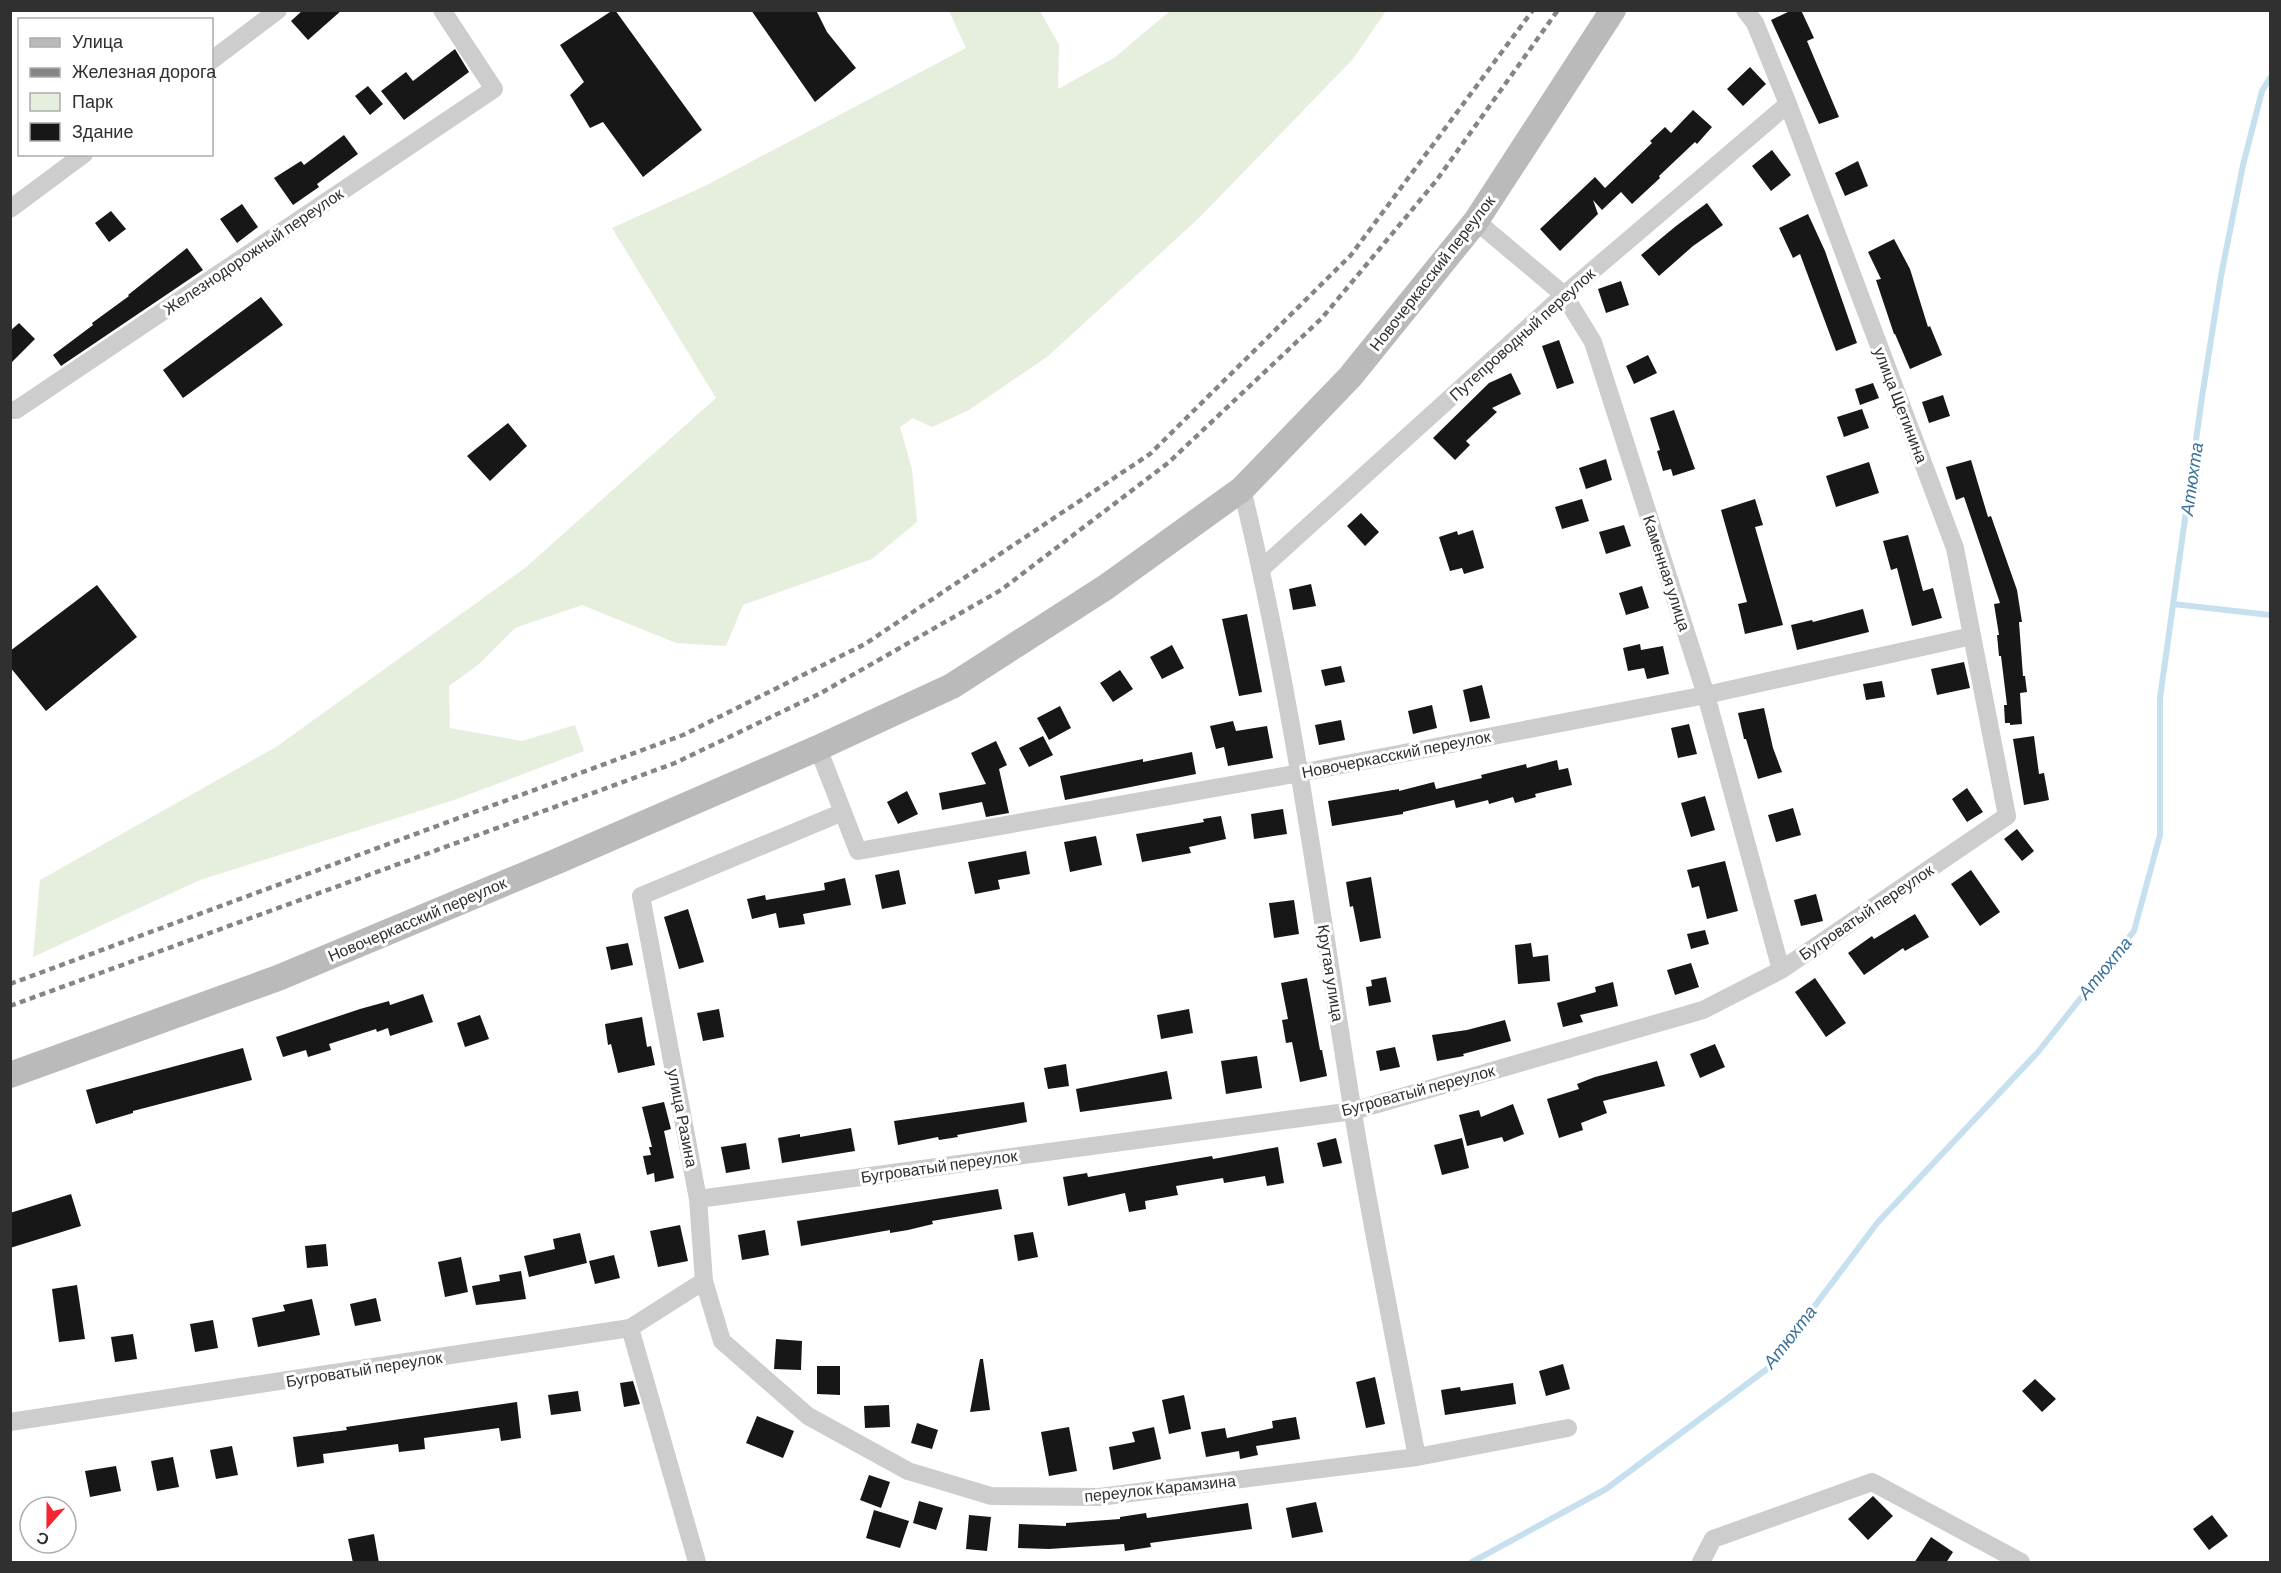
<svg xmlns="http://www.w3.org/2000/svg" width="2281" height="1573" font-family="Barlow,sans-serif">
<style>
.green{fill:#e6eedd}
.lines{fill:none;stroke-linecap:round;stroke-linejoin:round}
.stream{stroke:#c7e0ef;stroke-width:6}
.building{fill:#171717}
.minor{stroke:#cdcdcd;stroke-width:18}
.secondary{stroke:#bababa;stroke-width:26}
.rail{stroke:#858585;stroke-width:4.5;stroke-dasharray:6 4.5;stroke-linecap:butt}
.labels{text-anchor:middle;stroke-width:6;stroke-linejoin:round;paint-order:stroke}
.street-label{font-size:16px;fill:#303030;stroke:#fff}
.water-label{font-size:18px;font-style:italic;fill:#36729a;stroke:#fff}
</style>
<rect width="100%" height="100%" fill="#fff"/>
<path class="green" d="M949,11H1040L1059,45L1058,89L1114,58L1170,11H1386L1353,59L1199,218L1047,357L969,410L932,427L913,418L900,427L912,469L917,522L872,559L743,605L726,646L676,643L582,605L515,628L479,664L449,686L450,728L522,741L575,725L584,751L457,799L200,880L33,957L40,880L276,747L525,568L716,398L612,228L707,185L966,48Z"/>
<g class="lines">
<path class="stream" d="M2173,604L2270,615
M1472,1562L1606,1489L1767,1369L1878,1222L2038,1052L2134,931L2160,835V698L2202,397L2221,276L2243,165L2262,91L2270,78"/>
</g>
<path class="building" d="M303,10H342L308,40L291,21Z
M613,10H615L702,130L643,177L603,122L590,128L570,95L584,82L560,45Z
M751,10H816L827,32L856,68L815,102Z
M1792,10H1801L1814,38L1807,41L1839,117L1819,124L1771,20Z
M455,49L469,72L404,120L381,91L406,72L413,81Z
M1750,67L1766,84L1743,106L1727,89Z
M368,86L383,104L370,115L355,96Z
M1693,110L1712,127L1697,144L1695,142L1659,176L1660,178L1632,204L1621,192L1602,210L1593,200L1598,214L1560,251L1540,229L1595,177L1605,188L1652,143L1650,141L1665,127L1671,133Z
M344,135L358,154L317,184L319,187L293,205L274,178L301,161L304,165Z
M1772,150L1791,175L1771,191L1752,166Z
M1858,161L1868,186L1845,196L1835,173Z
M1707,203L1723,225L1693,246L1659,276L1641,255L1676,226Z
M242,204L258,227L237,243L220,219Z
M111,211L126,229L109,242L95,223Z
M1808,214L1825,251L1857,343L1836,351L1800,254L1793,258L1779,228Z
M1894,239L1910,269L1928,327L1930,326L1942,355L1910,369L1895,334H1894L1876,280L1881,279L1868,252Z
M187,248L203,270L61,366L53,355L93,325L92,323L129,296L128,295Z
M1621,281L1629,305L1606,313L1598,289Z
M261,297L283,325L183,398L163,370Z
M19,323L35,339L10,364V331Z
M1559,340L1574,383L1557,389L1542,346Z
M1648,355L1657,373L1634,384L1626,366Z
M1511,373L1521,394L1492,408L1497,412L1466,441L1470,445L1455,460L1433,438L1489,383Z
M1873,383L1879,398L1860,405L1855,389Z
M1943,395L1950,416L1929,423L1922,402Z
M1862,409L1869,428L1844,437L1837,417Z
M1674,410L1695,469L1673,476L1671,469L1663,471L1657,451L1660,450L1650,418Z
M508,423L527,446L490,481L467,456Z
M1606,459L1612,480L1586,489L1579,468Z
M1971,460L1988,517L1991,516L2017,590L2022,622H2019L2023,676H2025L2027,692L2020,693L2022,724L2010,725V723H2005L2004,705H2007L2001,656H1999L1997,635H1999L1994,604L2000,603L1964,497L1956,500L1946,467Z
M1869,462L1879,493L1836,507L1826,476Z
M1582,499L1589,521L1562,529L1555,507Z
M1755,499L1763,525L1755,527L1783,625L1745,634L1738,604L1747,602L1721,510Z
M1361,513L1379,532L1365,546L1347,526Z
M1624,525L1631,546L1606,554L1599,532Z
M1473,530L1484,568L1464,574L1462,568L1450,571L1439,537L1457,531L1458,535Z
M1908,535L1923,591L1933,588L1942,618L1912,626L1897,568L1891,570L1883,541Z
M1311,584L1316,606L1293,610L1289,589Z
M97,585L137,637L46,711L10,667V651Z
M1642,586L1649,608L1626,615L1619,593Z
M1863,609L1869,632L1797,650L1791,625L1812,620L1813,622Z
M1247,614L1262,692L1239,696L1222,619Z
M1640,644L1641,650L1663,646L1669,674L1647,679L1644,668L1628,671L1623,648Z
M1172,645L1184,668L1162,679L1150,657Z
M1964,662L1970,688L1937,695L1931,669Z
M1341,666L1345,682L1325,686L1321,670Z
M1120,670L1133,689L1113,702L1100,683Z
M1882,681L1885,697L1866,700L1863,684Z
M1482,685L1490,718L1470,722L1463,690Z
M1432,705L1437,728L1413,734L1408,711Z
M1060,706L1071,728L1049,740L1037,718Z
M1764,708L1773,748L1782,772L1758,779L1746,739H1744L1738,713Z
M1341,720L1345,740L1319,745L1315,725Z
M1233,721L1236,731L1267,726L1273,758L1228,766L1224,747L1216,749L1210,726Z
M1689,724L1697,754L1678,758L1671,728Z
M1043,736L1053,755L1029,767L1019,748Z
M2034,736L2039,774L2044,773L2049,800L2024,805L2013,739Z
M996,741L1007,765L999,769L1009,813L986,817L982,802L942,810L939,793L986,784L971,753Z
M1192,752L1196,774L1065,800L1060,776L1143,759V762Z
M1557,760L1559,770L1568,768L1572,785L1535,794L1536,797L1515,803L1513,797L1489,804L1488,800L1456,808L1454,800L1403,812V814L1332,826L1328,801L1399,789V791L1434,782L1436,789L1482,778L1481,775L1526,764L1527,768Z
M1967,788L1983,812L1967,822L1952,799Z
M907,791L918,814L898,824L887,802Z
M1705,796L1715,830L1691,837L1681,803Z
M1793,808L1801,835L1776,842L1768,815Z
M1283,809L1287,834L1254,839L1251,814Z
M1221,816L1226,839L1189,847L1191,853L1142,862L1136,834L1204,822L1203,819Z
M2017,829L2034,851L2022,861L2004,839Z
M1096,836L1102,865L1070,872L1064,842Z
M1026,851L1030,874L998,880L1000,889L975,894L968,862Z
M1725,861L1738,911L1707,919L1699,886L1692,888L1687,870Z
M899,870L906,904L882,909L875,875Z
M1971,870L2000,912L1980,926L1951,884Z
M1371,877L1381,938L1360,942L1353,906L1350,907L1346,882Z
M845,878L851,905L803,914L805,924L779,928L776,913L752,919L747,899L765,895L766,900L825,890L824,883Z
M1816,894L1823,921L1801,926L1794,900Z
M1294,900L1299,934L1274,938L1269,903Z
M688,909L704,962L679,969L664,917Z
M1915,914L1929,937L1905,951L1903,948L1864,975L1848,953L1872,936L1874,939Z
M1705,930L1709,944L1691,949L1687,934Z
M628,943L633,965L611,970L606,947Z
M1531,943L1533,957L1548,955L1550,981L1518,984L1515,945Z
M1691,963L1699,987L1675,995L1667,970Z
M1386,977L1391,1002L1369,1006L1366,987L1372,986L1371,980Z
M1307,978L1320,1050H1322L1327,1076L1300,1082L1292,1042L1286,1043L1282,1020L1288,1019L1281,983Z
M1815,978L1846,1023L1826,1037L1795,992Z
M1613,982L1618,1006L1580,1015L1583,1022L1563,1027L1557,1003L1596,992L1595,987Z
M423,994L433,1022L390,1036L388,1028L377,1032L376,1029L329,1044L331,1050L308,1057L306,1050L283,1057L276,1037L360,1009L389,1001L390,1005Z
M719,1009L724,1037L703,1041L697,1013Z
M1189,1009L1193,1033L1161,1039L1157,1015Z
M480,1015L489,1039L465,1047L457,1023Z
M642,1017L647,1047L651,1046L655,1065L618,1073L611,1044L608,1045L605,1024Z
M1505,1020L1511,1041L1463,1054L1464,1056L1437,1061L1432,1035L1467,1030Z
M1715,1044L1725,1067L1700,1078L1690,1054Z
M1395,1047L1400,1067L1380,1071L1376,1051Z
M243,1048L252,1080L133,1111V1113L96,1124L86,1090Z
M1257,1056L1262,1088L1226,1094L1221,1061Z
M1657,1061L1665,1086L1603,1101L1607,1113L1581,1123L1583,1130L1559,1138L1547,1099L1579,1089L1577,1084L1595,1077Z
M1066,1064L1069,1086L1048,1089L1044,1068Z
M1167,1071L1172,1099L1080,1112L1076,1089Z
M664,1102L671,1129L664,1131L674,1178L655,1182L654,1173L647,1175L643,1156L651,1155L649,1147H652L642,1107Z
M1024,1102L1027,1122L957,1135L958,1137L939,1140L938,1137L898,1145L894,1121Z
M1513,1104L1524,1134L1504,1142L1502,1137L1467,1146L1459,1115L1479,1110L1481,1117Z
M851,1128L855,1151L782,1163L778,1138L800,1134V1137Z
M1336,1138L1342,1163L1323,1167L1317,1143Z
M1462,1138L1469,1168L1442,1175L1434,1145Z
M746,1143L750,1169L726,1173L721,1147Z
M1278,1147L1284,1183L1267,1186L1265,1176L1224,1183L1223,1178L1176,1186L1178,1195L1145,1201L1146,1209L1129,1212L1125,1193L1068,1206L1063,1177L1087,1173L1088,1177L1212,1156L1213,1159Z
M998,1189L1002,1209L932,1221L933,1224L908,1230L890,1233V1230L801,1246L797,1221Z
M71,1194L81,1226L10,1248V1213Z
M680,1225L688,1261L658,1267L650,1231Z
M765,1230L769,1255L742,1260L738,1235Z
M1033,1232L1038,1257L1018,1261L1014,1235Z
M580,1233L587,1263L529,1277L524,1256L555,1249L553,1239Z
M326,1244L328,1266L307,1268L305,1246Z
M614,1255L620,1278L595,1284L589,1261Z
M461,1257L468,1292L445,1297L438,1262Z
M521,1271L526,1299L476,1305L472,1286L500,1281L499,1275Z
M77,1285L85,1339L59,1342L52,1289Z
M376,1298L381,1321L355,1326L350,1304Z
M312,1299L320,1335L258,1347L252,1318L285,1311L283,1305Z
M213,1320L218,1348L195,1352L190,1324Z
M133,1334L137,1359L115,1362L111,1337Z
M776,1339L802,1341L801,1370L774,1369Z
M980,1359H983L990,1410L970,1412Z
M1563,1364L1570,1389L1546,1396L1539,1371Z
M817,1366H840V1395L817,1394Z
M1375,1377L1385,1424L1366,1428L1356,1382Z
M2035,1379L2056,1399L2042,1412L2022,1391Z
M633,1381L640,1404L624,1407L620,1383Z
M1513,1383L1516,1404L1445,1415L1441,1390L1460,1387L1461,1391Z
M578,1391L581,1411L551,1415L548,1395Z
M1184,1395L1191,1429L1169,1434L1162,1400Z
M517,1402L521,1438L501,1441L499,1428L424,1438L425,1449L399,1452L398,1444L323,1454L324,1463L297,1467L293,1437L347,1430L346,1427Z
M889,1405L890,1427L865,1428L864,1406Z
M757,1416L794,1431L783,1458L746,1443Z
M1296,1417L1300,1439L1256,1446L1258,1455L1240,1459L1239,1451L1206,1457L1201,1432L1225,1428L1227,1438L1273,1428L1272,1421Z
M917,1423L938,1430L932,1449L911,1443Z
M1069,1427L1077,1471L1049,1476L1041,1432Z
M1154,1427L1161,1459L1113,1470L1109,1447L1135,1442L1132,1432Z
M232,1446L238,1475L216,1479L210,1450Z
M173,1457L179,1487L157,1491L151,1461Z
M116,1466L121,1491L90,1497L85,1471Z
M869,1475L890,1482L881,1508L860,1500Z
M1873,1496L1893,1516L1868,1540L1848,1519Z
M919,1501L943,1508L936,1530L913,1523Z
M1316,1502L1323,1532L1292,1538L1286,1508Z
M1248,1503L1252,1529L1150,1543L1151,1547L1125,1551L1124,1544L1049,1549L1018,1548L1019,1524L1066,1526V1523L1120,1519V1517L1146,1513L1147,1518Z
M874,1510L909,1521L900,1548L866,1538Z
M969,1515L991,1517L987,1551L966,1549Z
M2212,1515L2228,1536L2209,1550L2193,1529Z
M374,1534L379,1563H353L348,1539Z
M1931,1537L1953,1552L1946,1563H1914Z"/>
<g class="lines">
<path class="minor" d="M212,60L278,10
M10,209L84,154
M1476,221L1564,295L1593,342L1706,695L1781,970
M10,410H16L494,89L442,10
M1242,489C1292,693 1319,901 1352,1107C1371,1224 1395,1341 1417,1457
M1261,569L1564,295L1788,104
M818,748L858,851L1300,773L1706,695L1972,636
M843,812L641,896L698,1199L704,1281L722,1341L808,1416L908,1471L991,1496L1099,1497L1417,1457L1568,1428
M698,1199L1353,1111L1703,1010L1781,970L2007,816L1955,548L1788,104L1755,23L1745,10
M630,1328L697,1562
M10,1422L630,1328L704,1281
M1701,1562L1713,1539L1872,1482L2021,1562"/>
<path class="secondary" d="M10,1075L278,978L560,860L818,748L952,686L1106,587L1242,489L1350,377L1476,221L1613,10"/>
<path class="rail" d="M10,984L683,735L865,644L1150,454L1351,255L1533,10
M10,1006L675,763L821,693L1001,590L1168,463L1322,318L1436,181L1558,10"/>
</g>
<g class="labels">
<g class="street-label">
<text transform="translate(253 251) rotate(-34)" y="6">Железнодорожный переулок</text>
<text transform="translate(1432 273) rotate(-52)" y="6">Новочеркасский переулок</text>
<text transform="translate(1522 334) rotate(-42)" y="6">Путепроводный переулок</text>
<text transform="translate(1901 405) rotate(69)" y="6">улица Щетинина</text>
<text transform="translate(1667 573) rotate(72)" y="6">Каменная улица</text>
<text transform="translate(1396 754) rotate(-11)" y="6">Новочеркасский переулок</text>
<text transform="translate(1866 912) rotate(-34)" y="6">Бугроватый переулок</text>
<text transform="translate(417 919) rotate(-23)" y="6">Новочеркасский переулок</text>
<text transform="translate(1331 973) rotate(81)" y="6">Крутая улица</text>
<text transform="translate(1418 1090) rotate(-15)" y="6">Бугроватый переулок</text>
<text transform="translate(683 1118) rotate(79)" y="6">улица Разина</text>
<text transform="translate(939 1166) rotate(-8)" y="6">Бугроватый переулок</text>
<text transform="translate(364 1369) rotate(-9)" y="6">Бугроватый переулок</text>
<text transform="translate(1160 1488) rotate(-6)" y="6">переулок Карамзина</text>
</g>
<g class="water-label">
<text transform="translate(2192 479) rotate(-82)" y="6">Атюхта</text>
<text transform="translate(2105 968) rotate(-51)" y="6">Атюхта</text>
<text transform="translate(1790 1337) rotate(-52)" y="6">Атюхта</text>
</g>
</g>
<rect width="2281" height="1573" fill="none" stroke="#303030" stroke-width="24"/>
<rect x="18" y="18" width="195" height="138" fill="#ffffff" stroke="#acacac" stroke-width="1.5"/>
<rect x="30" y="38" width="30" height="9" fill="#bababa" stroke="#acacac" stroke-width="1.5"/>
<text x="72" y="48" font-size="18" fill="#303030">Улица</text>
<rect x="30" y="68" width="30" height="9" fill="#858585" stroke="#acacac" stroke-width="1.5"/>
<text x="72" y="78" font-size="18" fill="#303030">Железная дорога</text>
<rect x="30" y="93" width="30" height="18" fill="#e6eedd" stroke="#acacac" stroke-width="1.5"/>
<text x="72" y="108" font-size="18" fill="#303030">Парк</text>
<rect x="30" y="123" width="30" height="18" fill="#171717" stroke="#acacac" stroke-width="1.5"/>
<text x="72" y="138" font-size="18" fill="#303030">Здание</text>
<g transform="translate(48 1525) rotate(201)"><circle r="28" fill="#ffffff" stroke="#acacac" stroke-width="1.5"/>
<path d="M0-4.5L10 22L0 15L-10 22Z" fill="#f52432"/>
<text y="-9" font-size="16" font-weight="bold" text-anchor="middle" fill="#303030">С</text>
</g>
</svg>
